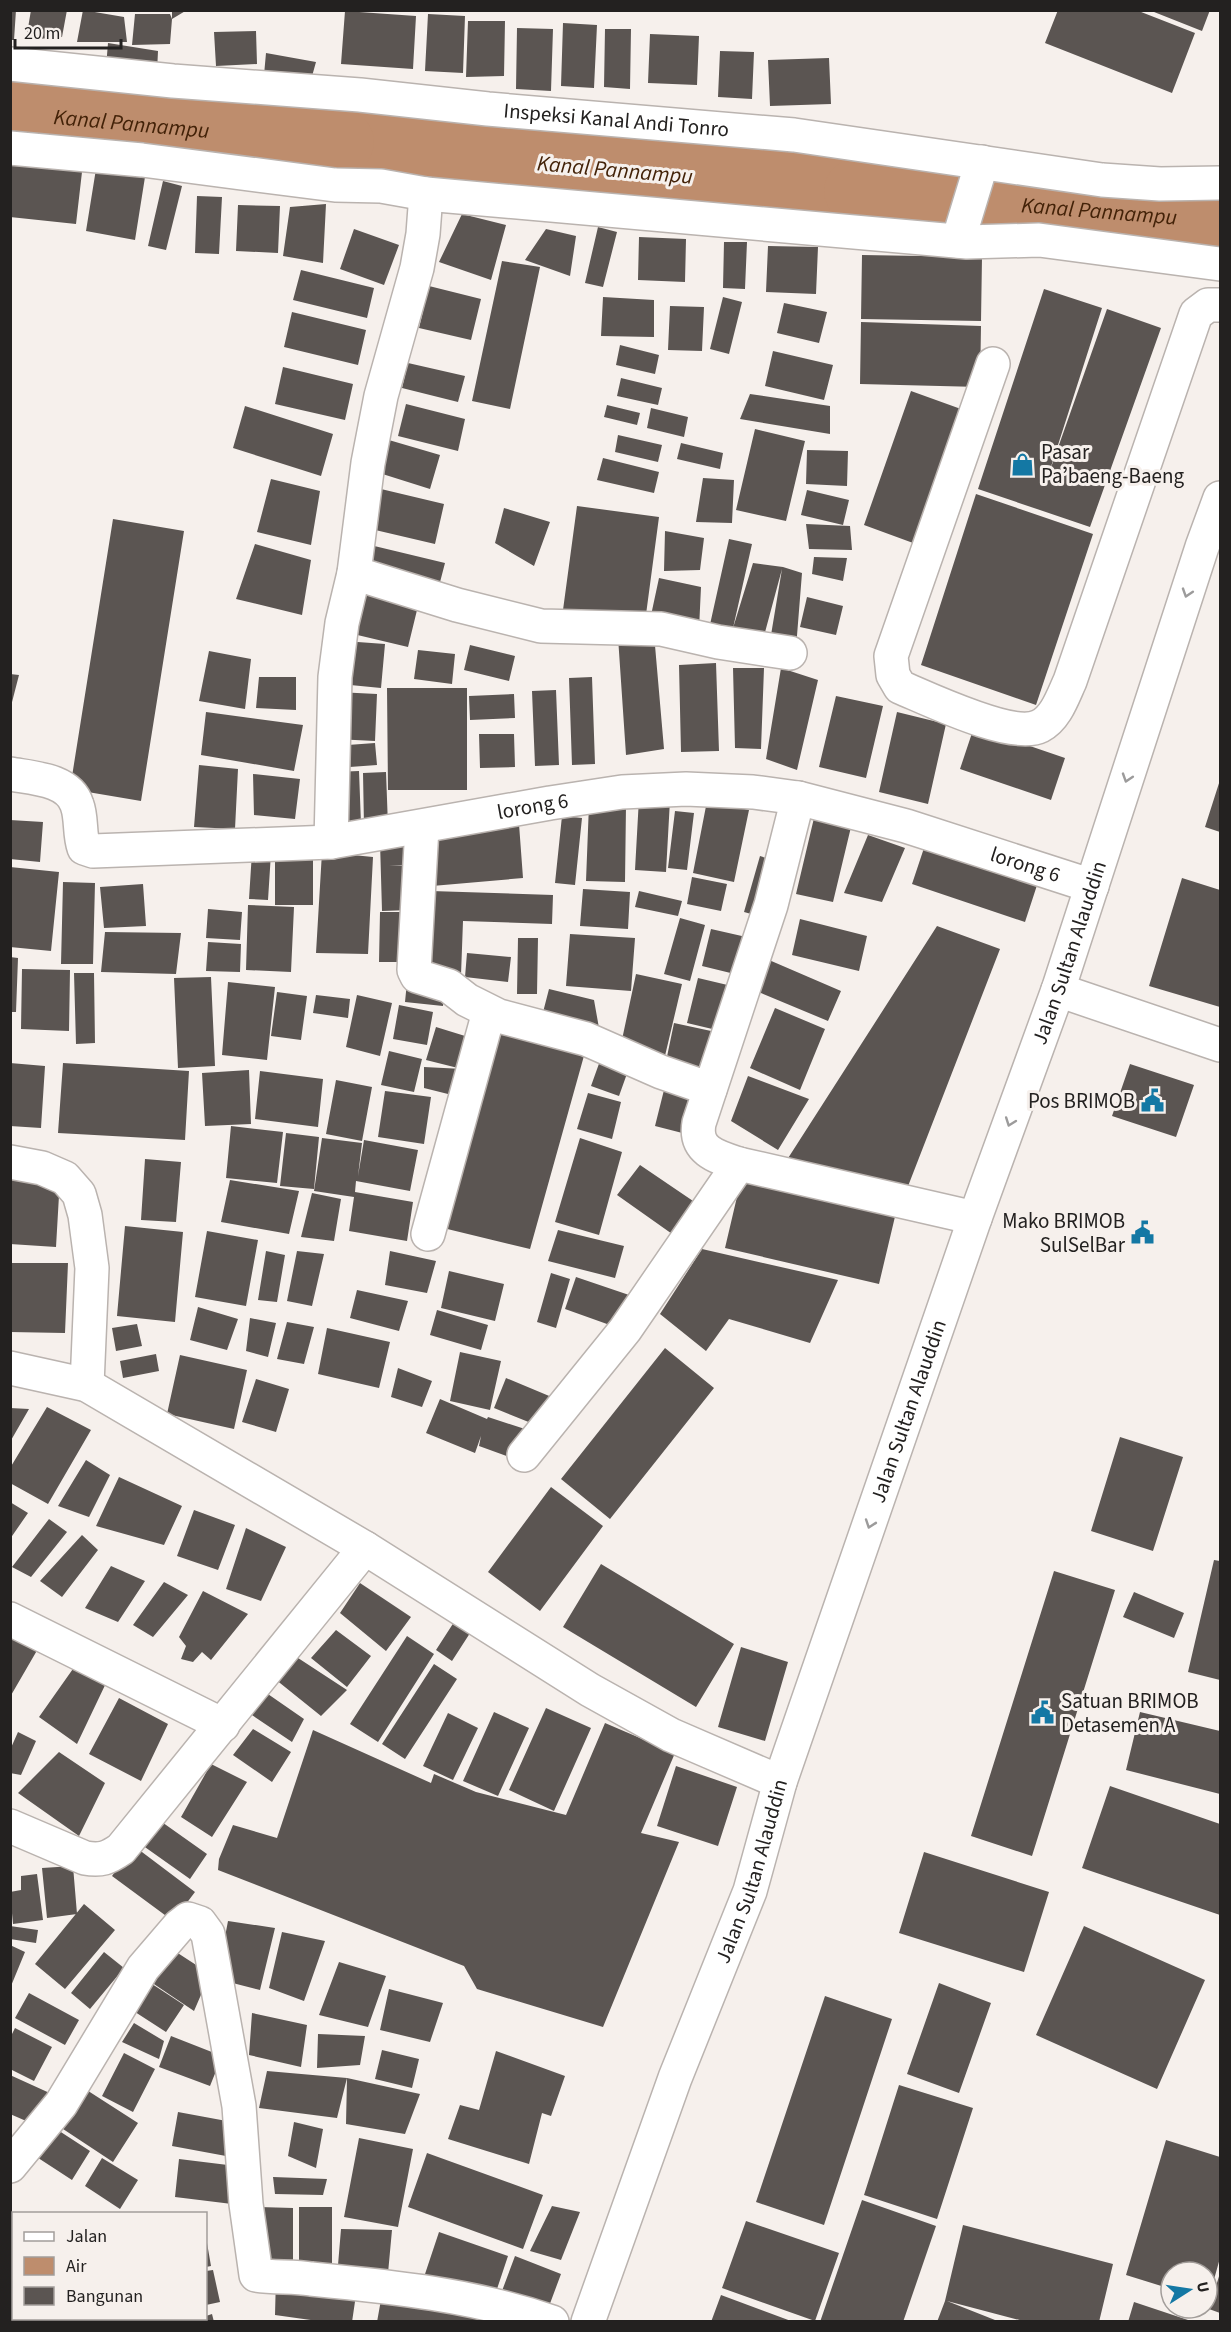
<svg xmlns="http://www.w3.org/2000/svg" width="1231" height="2332" font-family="'Source Sans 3',sans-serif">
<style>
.water{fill:#be8d6d}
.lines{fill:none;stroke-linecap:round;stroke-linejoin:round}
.river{stroke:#be8d6d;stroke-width:64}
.building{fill:#5b5552}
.street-casing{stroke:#bab3af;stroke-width:36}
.secondary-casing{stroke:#bab3af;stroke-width:36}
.street{stroke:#fff;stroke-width:33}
.secondary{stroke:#fff;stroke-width:33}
.oneway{stroke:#9c9b9b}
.labels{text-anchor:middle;stroke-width:6;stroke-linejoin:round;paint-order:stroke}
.street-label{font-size:21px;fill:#232120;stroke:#f6f0ec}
.poi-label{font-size:21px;fill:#232120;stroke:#f6f0ec;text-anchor:start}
.water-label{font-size:22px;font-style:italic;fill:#432208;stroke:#f6f0ec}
</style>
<rect width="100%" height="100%" fill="#f6f0ec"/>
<path class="water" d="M11,75L250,96L242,161L11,139Z
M262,97L957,164L936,218L889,219L343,171L299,161L255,160L254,145Z
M988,171L1178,198L1220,201V238L1077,225L973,221Z"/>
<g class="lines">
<g class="river">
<path id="s1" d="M10,112L342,142"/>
<path id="s2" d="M856,191L1220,220"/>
</g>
</g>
<path class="building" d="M10,10H16L14,40H10Z
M31,10H67L62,37L26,40Z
M83,10L124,17L127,42H77Z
M172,10H187L172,19Z
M1058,10H1136L1195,33L1172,93L1045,43Z
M1149,10H1210L1202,31Z
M345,11L416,16L413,69L341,64Z
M135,14H170L172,19L170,44L132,45Z
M428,14L465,16L463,73L425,71Z
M468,21H505L504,76L466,77Z
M563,23L597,25L594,88L561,86Z
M517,28L553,29L551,91L516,89Z
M605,29H631L630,89L604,87Z
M256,31L257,64L216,66L214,32Z
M650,34L699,36L697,85L648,83Z
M108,43L158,51L157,72L106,67Z
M720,51L754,52L752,99L718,97Z
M266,53L316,62L309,87L264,75Z
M829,58L831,104L770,106L768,60Z
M10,165L82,172L76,224L10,217Z
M96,169L145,177L135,240L86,231Z
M163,181L182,186L166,250L148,246Z
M197,196L222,197L219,254L195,253Z
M326,204L323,263L283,256L290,207Z
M238,205L280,206L278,253L236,251Z
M462,214L506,225L491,280L439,262Z
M598,227L617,232L603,287L585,283Z
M354,229L399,245L384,285L340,269Z
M546,229L576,236L570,276L525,260Z
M639,237L686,239L685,282L638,280Z
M724,242H747L745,289L723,288Z
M768,246L818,247L816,294L766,292Z
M862,255L982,257L981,321L861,319Z
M502,261L540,267L510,409L472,401Z
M301,270L374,288L367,318L293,300Z
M429,286L481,299L471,340L419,328Z
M1044,289L1102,308L1048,476L1107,309L1161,328L1090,527L978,489Z
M603,297L654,300V337L601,336Z
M723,297L742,302L729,354L710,349Z
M784,303L827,312L819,343L777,333Z
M670,306L704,307L702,351L668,350Z
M292,312L366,330L358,365L284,347Z
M861,322L981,326L980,387L860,384Z
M620,345L659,355L655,374L616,365Z
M773,351L833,365L824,400L765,386Z
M408,363L465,376L458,402L402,388Z
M283,367L353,384L345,420L275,404Z
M621,378L662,388L658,405L617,396Z
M911,391L972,413L924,547L864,525Z
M750,394L830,406V434L740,419Z
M406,404L465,419L458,451L398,436Z
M607,405L640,413L637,425L604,417Z
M245,406L333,434L321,476L233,448Z
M651,408L688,417L684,437L647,428Z
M755,429L805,441L786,521L736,510Z
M618,435L662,445L658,462L615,452Z
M382,438L440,455L430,489L373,471Z
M681,443L723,453L720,469L677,459Z
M807,450L848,451L847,486L806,484Z
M603,458L659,472L654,493L597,480Z
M703,478L734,480L732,523L696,522Z
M271,479L320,491L311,545L257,532Z
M381,489L444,504L435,544L371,529Z
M807,490L849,500L843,525L801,515Z
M976,494L1093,534L1036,705L921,665Z
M577,506L659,517L645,622L563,610Z
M504,508L550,522L534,566L495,543Z
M113,519L184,531L141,801L70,789Z
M806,524L850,526L852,550L809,549Z
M665,531L704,538L700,570L664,571Z
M729,539L752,544L733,628L753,563L783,567L802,573L796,648L770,641L782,569L764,636L709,629Z
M255,544L311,560L302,615L236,599Z
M366,544L445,563L439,586L360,567Z
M814,557L847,558L843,581L812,574Z
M659,578L701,587L699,629L650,620Z
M359,592L418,606L408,647L349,633Z
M807,597L843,606L836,635L800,627Z
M654,634L664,749L626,755L618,637Z
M344,641L385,644L381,688L340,684Z
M470,645L515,656L509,681L464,670Z
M418,650L455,654L452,684L414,679Z
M209,651L251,659L245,709L199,701Z
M716,663L719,751L681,752L679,665Z
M733,668H764L761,749L735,748Z
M781,668L818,680L797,770L766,759Z
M10,674L19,675L11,706H10Z
M259,677H296V710L256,708Z
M592,677L595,764L572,765L569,678Z
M387,688H467V790H388Z
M556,690L559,765L535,766L532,691Z
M337,692L377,694L375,741L335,739Z
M514,694L515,718L470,720L469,696Z
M836,696L883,706L866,778L819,767Z
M206,712L303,725L294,771L201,755Z
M897,712L946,724L928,804L879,792Z
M974,727L1065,758L1051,800L960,769Z
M479,734H514L515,767L480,768Z
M375,743L377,765L336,768L334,746Z
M199,765L238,769L235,829L194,827Z
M359,771L361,824L337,825L335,772Z
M386,772L388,826H364L363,773Z
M253,774L300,779L295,819L254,815Z
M1220,780V832L1205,827Z
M639,798L670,800L666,872L635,870Z
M707,801L749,810L734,882L693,873Z
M589,804L626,805L625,882L586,881Z
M675,811L694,813L687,870L668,868Z
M562,816L582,818L575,885L555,883Z
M814,818L851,827L833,902L796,894Z
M10,820L43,822L40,862L10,859Z
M519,824L523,878L432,886L427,832Z
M868,835L905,848L882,902L844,893Z
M927,839L1040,876L1025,922L912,884Z
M415,840L416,865L389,866H409L410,910L382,911L380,842Z
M275,848L313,849V905H275Z
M252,852L271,853L268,900L249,899Z
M322,852L373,857L368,954L316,953Z
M760,856L779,862L762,917L744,912Z
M10,867L59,872L51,951L10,947Z
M692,877L727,884L721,911L687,904Z
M1182,878L1220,890V1007L1149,986Z
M63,882L95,883L93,964H61Z
M143,884L146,926L104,928L100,887Z
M583,889L630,892L628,929L580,926Z
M431,891L553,895L552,924L463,921L461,975H427Z
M639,891L682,901L678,916L635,907Z
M248,905L294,907L291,972L246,970Z
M208,909L242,912L240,940L206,938Z
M380,912H407V962H379Z
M680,918L705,925L690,981L664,974Z
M800,919L867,936L859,971L792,955Z
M937,926L1000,949L905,1194L783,1166Z
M711,929L755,939L747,977L702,966Z
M105,932L181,933L176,974L101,972Z
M570,934L635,938L631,991L566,986Z
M518,938H538L537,994H517Z
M208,942L241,944L240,972L206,971Z
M467,953L511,957L508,982L465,977Z
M10,957L18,958L16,1012H10Z
M769,960L841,991L828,1021L756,991Z
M22,969L70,970L69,1031L21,1029Z
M74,973H94L95,1043L76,1044Z
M636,974L682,984L664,1060L620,1049Z
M211,977L215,1066L178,1068L174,978Z
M698,978L736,987L725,1032L687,1023Z
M228,982L275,987L267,1060L222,1055Z
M407,982L444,985L443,1006L405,1002Z
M549,989L594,1000L599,1028L541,1020Z
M277,992L307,996L301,1040L271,1036Z
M316,995L350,999L348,1018L313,1013Z
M357,995L392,1003L380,1056L346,1047Z
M399,1005L433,1012L427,1045L393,1039Z
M775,1008L825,1029L800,1090L750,1068Z
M490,1023L587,1045L530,1249L435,1226Z
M674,1023L725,1034L709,1080L664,1071Z
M436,1027L478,1040L470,1071L426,1060Z
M389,1051L422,1059L414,1092L381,1085Z
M601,1058L629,1068L619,1096L591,1086Z
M10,1063L45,1066L41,1128L10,1126Z
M63,1063L189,1071L185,1140L58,1133Z
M1130,1064L1194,1085L1176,1137L1112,1116Z
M424,1067L463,1069L456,1096L424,1088Z
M249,1070L251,1124L205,1126L202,1073Z
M260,1071L323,1079L318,1127L255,1119Z
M748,1076L809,1099L778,1150L731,1121Z
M336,1080L372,1087L362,1141L326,1134Z
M665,1086L704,1096L694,1136L655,1126Z
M385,1091L431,1097L424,1144L378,1137Z
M588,1093L621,1102L612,1139L577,1129Z
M231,1126L283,1132L277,1183L226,1178Z
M286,1133L319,1137L314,1189L280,1186Z
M322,1138L362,1143L358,1176L364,1140L418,1150L410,1191L356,1181L355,1192L413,1202L407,1241L349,1231L354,1197L314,1191Z
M580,1138L622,1152L599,1235L555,1222Z
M145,1159L181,1162L176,1222L141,1220Z
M640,1165L696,1203L675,1236L617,1195Z
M744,1167L898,1204L879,1284L725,1248Z
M10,1176L60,1178L56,1247L10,1244Z
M230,1180L299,1191L289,1234L221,1222Z
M312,1193L341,1199L334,1241L301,1237Z
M125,1226L183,1232L175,1322L117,1316Z
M558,1230L624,1246L615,1278L548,1261Z
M207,1231L258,1240L246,1306L195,1297Z
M702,1249L838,1280L810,1343L729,1319L706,1351L660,1314Z
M266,1251L285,1255L277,1302L258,1300Z
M297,1251L324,1254L312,1306L287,1301Z
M390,1251L436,1261L427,1293L385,1285Z
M10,1263H68L65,1333L10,1332Z
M449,1271L504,1284L495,1321L441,1308Z
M551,1273L570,1279L556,1328L537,1322Z
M576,1277L632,1296L621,1329L565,1309Z
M357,1290L408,1301L399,1331L350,1318Z
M198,1307L238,1319L227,1350L190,1340Z
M437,1310L488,1325L481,1350L430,1335Z
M250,1318L276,1323L268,1357L246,1351Z
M287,1322L314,1327L304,1364L277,1359Z
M137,1324L142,1346L116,1351L112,1328Z
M327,1328L390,1342L379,1388L318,1374Z
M665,1348L714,1388L610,1519L561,1479Z
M460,1352L501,1361L490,1410L450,1401Z
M156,1354L159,1371L123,1378L120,1361Z
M180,1355L247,1370L234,1429L167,1414Z
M398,1368L432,1381L422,1407L391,1397Z
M506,1378L554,1398L541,1427L494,1408Z
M256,1379L289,1389L276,1432L242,1422Z
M440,1399L487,1419L488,1417L528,1430L518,1460L479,1446L481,1436L475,1453L426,1433Z
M47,1407L91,1430L48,1504L10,1483V1468Z
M10,1408L29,1409L10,1442Z
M1120,1437L1183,1457L1153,1551L1091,1531Z
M86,1460L110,1475L89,1517L58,1506Z
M119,1477L182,1506L164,1545L96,1526Z
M551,1487L603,1526L540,1611L488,1572Z
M10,1502L28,1513L10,1539Z
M194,1510L235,1525L218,1570L177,1556Z
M49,1519L67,1532L31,1577L12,1567Z
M246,1528L286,1547L261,1601L226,1589Z
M82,1535L98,1550L62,1597L40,1581Z
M1214,1560L1220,1561V1680L1188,1672Z
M601,1564L734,1644L696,1707L563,1627Z
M111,1566L145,1581L118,1622L85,1608Z
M1054,1571L1115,1590L1032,1856L971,1836Z
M164,1582L188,1595L153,1637L133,1625Z
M360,1583L411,1617L386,1651L340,1613Z
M203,1591L248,1614L211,1660L202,1652L193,1662L181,1659L186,1646L179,1637Z
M1134,1592L1184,1613L1174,1638L1123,1617Z
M456,1619L472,1630L452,1661L436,1650Z
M336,1630L371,1656L347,1687L311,1658Z
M10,1631L39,1647L10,1697Z
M407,1636L434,1654L378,1742L350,1724Z
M741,1647L788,1662L765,1741L718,1727Z
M295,1656L347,1690L321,1716L275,1679Z
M434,1664L457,1679L405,1759L382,1744Z
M75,1666L107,1681L77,1744L39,1717Z
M265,1692L304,1719L292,1742L246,1711Z
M119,1698L168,1724L141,1781L89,1754Z
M546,1708L591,1728L554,1811L509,1790Z
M494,1712L529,1728L498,1796L463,1781Z
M1140,1712L1220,1731V1794L1126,1770Z
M448,1713L478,1728L453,1780L423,1766Z
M605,1723L675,1753L641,1833L679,1842L603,2027L477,1989L464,1966L218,1870L219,1859L233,1825L277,1838L313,1730L431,1783L434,1774L476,1792L566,1815Z
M253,1729L291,1752L272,1782L233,1755Z
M18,1732L36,1741L21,1775L10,1773V1750Z
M59,1752L105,1783L79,1836L18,1793Z
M211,1764L247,1782L212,1837L181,1817Z
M676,1766L737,1787L718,1846L657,1826Z
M1110,1786L1220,1824V1915L1082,1868Z
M159,1820L207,1854L190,1879L142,1845Z
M134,1846L195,1892L173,1921L112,1876Z
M924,1852L1049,1892L1024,1972L899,1933Z
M73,1866L77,1914L47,1918L42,1868Z
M37,1874L43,1920L13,1924L10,1892L21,1890V1876Z
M84,1904L115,1930L65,1989L35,1964Z
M228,1921L275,1928L260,1990L217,1979Z
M10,1926L38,1930L36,1943L10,1939Z
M1084,1926L1205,1980L1157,2089L1036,2035Z
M282,1932L325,1941L304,2001L269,1988Z
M10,1945L25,1952L11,1986H10Z
M170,1948L210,1974L194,2011L148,1980Z
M104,1952L124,1968L90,2009L71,1993Z
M339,1962L386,1976L368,2027L319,2015Z
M149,1982L184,2005L166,2032L132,2010Z
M939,1983L991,2003L959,2093L907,2074Z
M389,1989L443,2003L430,2042L380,2030Z
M29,1993L79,2020L65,2045L15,2018Z
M825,1996L892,2019L824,2225L756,2202Z
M252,2013L307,2025L301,2067L249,2055Z
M134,2023L164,2041L159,2059L122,2042Z
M15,2028L52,2047L34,2081L10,2069V2038Z
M318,2034L365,2036L360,2065L317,2068Z
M171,2036L222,2056L210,2086L159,2067Z
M382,2050L419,2059L412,2088L375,2079Z
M496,2051L565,2076L551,2116L542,2113L529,2164L448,2139L460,2105L479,2110Z
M124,2053L155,2069L133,2112L102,2096Z
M267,2071L347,2078L420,2094L405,2134L346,2124L347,2078L337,2118L259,2108Z
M10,2075L54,2095L40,2127L10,2114Z
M899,2085L973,2108L937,2219L864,2195Z
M82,2087L138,2123L113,2162L57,2125Z
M178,2112L232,2122L226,2156L172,2146Z
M294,2122L323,2129L316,2168L288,2156Z
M47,2123L90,2151L72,2180L29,2152Z
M359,2138L413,2149L398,2227L344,2217Z
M1166,2140L1220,2157V2258L1208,2301L1207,2272H1171V2289L1126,2275Z
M427,2153L543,2195L523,2249L408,2207Z
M102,2158L138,2180L120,2209L85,2186Z
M179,2159L236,2166L232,2204L175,2197Z
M273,2177L327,2179L323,2195L275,2194Z
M862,2200L936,2226L903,2322H820Z
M552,2206L580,2212L561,2260L530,2251Z
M259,2207L293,2208V2273H258Z
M299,2207H332V2275H299Z
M746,2221L839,2253L815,2321L722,2288Z
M963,2225L1113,2264L1099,2322H1027L947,2301L1000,2322H937L945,2301Z
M341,2229L392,2230L387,2284L337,2277Z
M439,2232L508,2256L493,2301L424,2277Z
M207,2243L211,2266L206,2267V2244Z
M515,2256L561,2274L545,2317L499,2299Z
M213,2270L220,2302L206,2305V2271Z
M1220,2273V2313L1209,2309Z
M276,2277L357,2288L352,2322H325L275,2315Z
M14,2281V2319H27L28,2322H10V2282Z
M382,2294L511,2322H377Z
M721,2295L791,2321V2322H711Z
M1134,2302L1191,2321V2322H1128Z
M212,2314L214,2322H187L206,2319V2316Z
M118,2319H136V2320L119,2322Z"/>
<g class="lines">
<defs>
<g id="street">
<path id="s3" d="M10,64L173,81L360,95L488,109L794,135L1102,180L1160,184L1220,183"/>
<path d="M10,148L142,160L335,185L381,186L426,194L967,242L1039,240L1220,264"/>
<path d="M958,241L982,162"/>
<path d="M993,364L891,656L893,675L900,687C929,699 1013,740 1040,726C1056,718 1063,696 1070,681L1196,314L1208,305H1220"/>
<path d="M354,573L457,605L541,626L661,629L718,642L790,653"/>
<path id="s4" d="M10,774C32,778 69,779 77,805C82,818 79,834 84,848L93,851L331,842L550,803L622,792L686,789L753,792L798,798L906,826L1092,886"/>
<path d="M798,798L771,905L699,1123C694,1151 717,1157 739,1164L975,1218"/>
<path d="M422,827L414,970L417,976L449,986L467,1000L499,1016L586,1039L661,1072L710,1089"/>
<path d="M331,842L335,677L342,623L354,573L368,463L381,396L417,268L423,234L426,194"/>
<path d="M1058,990L1220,1045"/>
<path d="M10,1162L42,1168L65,1178L79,1194L85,1215L92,1268L87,1385"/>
<path d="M428,1234L489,1012"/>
<path d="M10,1368L87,1385L365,1548L590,1690L671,1735L780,1782"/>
<path d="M524,1455L625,1330L739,1164"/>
<path d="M10,1619L223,1725"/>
<path d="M10,1826L85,1858C101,1861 108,1858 121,1849L365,1548"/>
<path d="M10,2166L61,2104L143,1968L179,1926L188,1919L200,1923L208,1934L239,2106L246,2204L256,2275C274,2278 293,2276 311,2279C393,2287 474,2295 552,2322"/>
</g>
<g id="secondary">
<path id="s5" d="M588,2322L675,2078L750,1891L780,1782L975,1218L1058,990L1202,547L1220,498"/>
</g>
</defs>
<use href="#street" class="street-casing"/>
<use href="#secondary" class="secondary-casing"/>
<use href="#street" class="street"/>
<use href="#secondary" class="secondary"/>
</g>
<defs><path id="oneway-chevron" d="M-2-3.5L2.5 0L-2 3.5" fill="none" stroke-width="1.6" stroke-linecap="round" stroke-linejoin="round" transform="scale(1.5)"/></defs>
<g class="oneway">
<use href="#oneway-chevron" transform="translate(1187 593) rotate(108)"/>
<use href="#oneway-chevron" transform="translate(1127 778) rotate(108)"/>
<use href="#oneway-chevron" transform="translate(1010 1122) rotate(110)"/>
<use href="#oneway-chevron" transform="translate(870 1524) rotate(109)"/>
</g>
<defs>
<symbol id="shop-bare" viewBox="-9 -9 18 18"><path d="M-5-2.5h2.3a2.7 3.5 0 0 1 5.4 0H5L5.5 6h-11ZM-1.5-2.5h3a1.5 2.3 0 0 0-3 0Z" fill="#1478a4" stroke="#f6f0ec" stroke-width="2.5" paint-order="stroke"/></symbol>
<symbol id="civic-bare" viewBox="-9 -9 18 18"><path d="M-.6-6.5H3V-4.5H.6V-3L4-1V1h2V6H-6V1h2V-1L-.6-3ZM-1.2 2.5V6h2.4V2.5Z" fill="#1478a4" stroke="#f6f0ec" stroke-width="2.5" paint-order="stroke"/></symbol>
</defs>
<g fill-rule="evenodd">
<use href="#shop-bare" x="1006" y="448" width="33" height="33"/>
<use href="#civic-bare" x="1136" y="1084" width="33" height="33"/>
<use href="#civic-bare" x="1126" y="1216" width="33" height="33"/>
<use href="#civic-bare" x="1026" y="1696" width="33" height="33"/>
</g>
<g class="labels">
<g class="street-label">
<text dy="7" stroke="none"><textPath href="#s3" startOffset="609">Inspeksi Kanal Andi Tonro</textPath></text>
<text dy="7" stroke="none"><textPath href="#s4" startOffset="574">lorong 6</textPath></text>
<text dy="7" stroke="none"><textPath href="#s4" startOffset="1078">lorong 6</textPath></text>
<text dy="7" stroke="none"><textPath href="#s5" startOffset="1452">Jalan Sultan Alauddin</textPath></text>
<text dy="7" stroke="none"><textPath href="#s5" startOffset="966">Jalan Sultan Alauddin</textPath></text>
<text dy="7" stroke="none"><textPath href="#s5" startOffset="480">Jalan Sultan Alauddin</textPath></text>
</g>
<g class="poi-label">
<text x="1041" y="459">Pasar<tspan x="1041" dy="24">Paʼbaeng-Baeng</tspan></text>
<text x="1135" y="1108" text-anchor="end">Pos BRIMOB</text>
<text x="1125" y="1228" text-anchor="end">Mako BRIMOB<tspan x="1125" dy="24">SulSelBar</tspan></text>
<text x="1061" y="1708">Satuan BRIMOB<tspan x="1061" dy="24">Detasemen A</tspan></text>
</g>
<g class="water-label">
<text dy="8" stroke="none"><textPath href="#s1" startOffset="122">Kanal Pannampu</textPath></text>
<text transform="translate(615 169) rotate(5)" y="8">Kanal Pannampu</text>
<text dy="8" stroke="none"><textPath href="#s2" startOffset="244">Kanal Pannampu</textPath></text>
</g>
</g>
<rect width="1231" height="2332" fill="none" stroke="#232120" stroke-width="24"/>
<rect x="12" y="2212" width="195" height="108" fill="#f6f0ec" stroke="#a29d9a" stroke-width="1.5"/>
<rect x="24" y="2232" width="30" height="9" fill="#ffffff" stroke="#a29d9a" stroke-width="1.5"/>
<text x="66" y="2242" font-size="18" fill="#232120">Jalan</text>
<rect x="24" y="2257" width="30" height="18" fill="#be8d6d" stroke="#a29d9a" stroke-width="1.5"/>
<text x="66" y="2272" font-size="18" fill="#232120">Air</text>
<rect x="24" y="2287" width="30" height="18" fill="#5b5552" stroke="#a29d9a" stroke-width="1.5"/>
<text x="66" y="2302" font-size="18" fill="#232120">Bangunan</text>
<g transform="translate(1189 2290) rotate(78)"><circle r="28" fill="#f6f0ec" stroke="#a29d9a" stroke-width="1.5"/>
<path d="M0-4.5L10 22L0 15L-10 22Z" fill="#1478a4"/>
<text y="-9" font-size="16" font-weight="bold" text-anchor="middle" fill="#232120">U</text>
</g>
<path d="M15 39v9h106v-9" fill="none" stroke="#232120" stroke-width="3"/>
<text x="24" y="39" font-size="18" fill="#232120" stroke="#f6f0ec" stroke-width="4.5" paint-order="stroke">20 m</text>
</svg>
